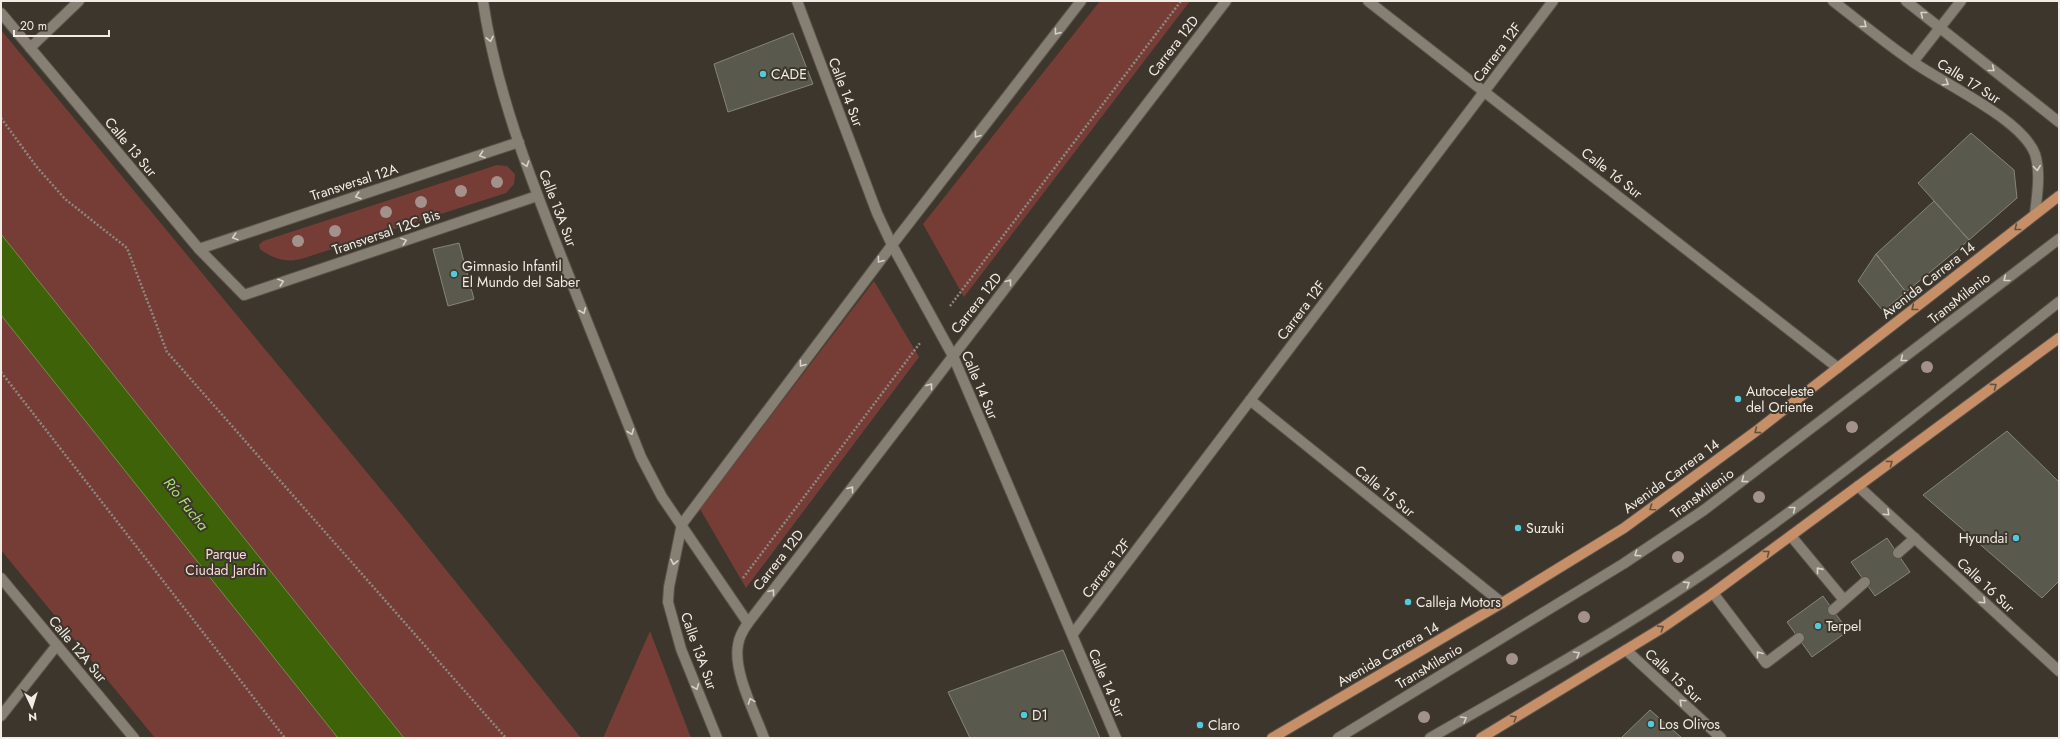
<svg xmlns="http://www.w3.org/2000/svg" width="2060" height="739" font-family="Jost,sans-serif">
<style>
.green{fill:#763d37}
.water{fill:#3e6208;stroke:#748c4b}
.building{fill:#5a594d;stroke:#868578}
.lines{fill:none;stroke-linecap:round;stroke-linejoin:round}
.service-casing{stroke:#59534b;stroke-width:12}
.minor-casing{stroke:#59534b;stroke-width:12}
.tertiary-casing{stroke:#59534b;stroke-width:12}
.primary-casing{stroke:#59534b;stroke-width:12}
.path{stroke:#8e8980;stroke-width:2.5;stroke-dasharray:2 2;stroke-linecap:butt}
.service{stroke:#867f73;stroke-width:10}
.minor{stroke:#867f73;stroke-width:10}
.tertiary{stroke:#867f73;stroke-width:10}
.primary{stroke:#c68f68;stroke-width:10}
.tree{fill:#a3918b}
.oneway{stroke:#d6d2c9}
.oneway2{stroke:#66513e}
.poi-dot{fill:#53cadc;stroke:#3d362c;stroke-width:1.5}
.labels{text-anchor:middle;stroke-width:4;stroke-linejoin:round;paint-order:stroke}
.street-label{font-size:14px;fill:#f1ede6;stroke:#3d362c}
.poi-label{font-size:14px;fill:#f1ede6;stroke:#3d362c;text-anchor:start}
.park-label{font-size:14px;fill:#f7dcd9;stroke:#3d362c}
.water-label{font-size:15px;font-style:italic;fill:#a9df73;stroke:#3d362c}
</style>
<rect width="100%" height="100%" fill="#3d362c"/>
<path class="green" d="M1100,1H1190L964,297L923,224Z
M1,30L398,510L581,738H155L1,550Z
M497,165L507,166L515,174L514,184L506,193L301,259C287,263 271,258 260,249L259,245L263,241Z
M874,281L919,357L746,588L700,509Z
M650,631L691,738H603Z"/>
<path class="water" d="M1,234L404,738H338L1,315Z"/>
<path class="building" d="M793,33L813,84L728,112L714,64Z
M1971,133L2014,170L2017,198L1969,240L1918,183Z
M1934,201L1969,240L1906,292L1876,254Z
M459,243L474,299L448,306L433,249Z
M1876,254L1906,292L1883,311L1858,281Z
M2007,431L2059,482V581L2042,598L1923,495Z
M1887,538L1910,572L1875,596L1851,562Z
M1823,596L1848,631L1812,657L1787,622Z
M1063,650L1100,738H970L948,692Z
M1650,710L1682,738H1621Z"/>
<g class="lines">
<defs>
<path id="service" d="M1791,536L1844,600
M1898,553L1915,538
M1713,593L1766,663L1799,638
M1833,610L1865,582
M1338,738L1623,564L1704,510L2059,239
M1430,738C1528,682 1627,627 1720,562C1836,481 1947,390 2059,302"/>
<path id="minor" d="M483,1C496,91 530,177 563,261C589,326 615,392 641,457L662,497L748,623
M797,1L877,213L892,245L953,356L1116,738
M1368,1L1838,368
M1,13L199,249L244,295L537,196
M30,48L79,1
M1913,62L1961,1
M199,249L519,142
M1250,400L1502,603
M1858,486L2059,671
M1,578L134,738
M1072,635L1553,1
M1626,650L1721,738
M1,716L57,645"/>
<path id="tertiary" d="M1833,1C1859,21 1885,43 1913,62C1944,84 2022,119 2035,154C2041,173 2037,195 2035,214
M1906,1L2059,122
M717,738L681,649L668,602L669,587L682,524L892,245L1081,1
M764,738C755,713 733,672 738,645C739,637 743,630 748,623L1226,1"/>
<path id="primary" d="M1272,738L1502,603L1624,528L1759,429L2059,196
M1481,738L1662,628L1713,593L2059,338"/>
</defs>
<use href="#service" class="service-casing"/>
<use href="#minor" class="minor-casing"/>
<use href="#tertiary" class="tertiary-casing"/>
<use href="#primary" class="primary-casing"/>
<path class="path" d="M1,118L36,166L65,199L127,248L167,352L506,738
M950,306L1181,1
M1,372L285,738
M743,578L920,343"/>
<use href="#service" class="service"/>
<use href="#minor" class="minor"/>
<use href="#tertiary" class="tertiary"/>
<use href="#primary" class="primary"/>
</g>
<g class="tree">
<circle cx="497" cy="182" r="6"/>
<circle cx="461" cy="191" r="6"/>
<circle cx="421" cy="202" r="6"/>
<circle cx="386" cy="212" r="6"/>
<circle cx="335" cy="231" r="6"/>
<circle cx="298" cy="241" r="6"/>
<circle cx="1927" cy="367" r="6"/>
<circle cx="1852" cy="427" r="6"/>
<circle cx="1759" cy="497" r="6"/>
<circle cx="1678" cy="557" r="6"/>
<circle cx="1584" cy="617" r="6"/>
<circle cx="1512" cy="659" r="6"/>
<circle cx="1424" cy="717" r="6"/>
</g>
<defs><path id="oneway-chevron" d="M-2-3.5L2.5 0L-2 3.5" fill="none" stroke-width="1.6" stroke-linecap="round" stroke-linejoin="round"/></defs>
<g class="oneway">
<use href="#oneway-chevron" transform="translate(1923 14) rotate(-142)"/>
<use href="#oneway-chevron" transform="translate(1864 25) rotate(38)"/>
<use href="#oneway-chevron" transform="translate(1057 32) rotate(128)"/>
<use href="#oneway-chevron" transform="translate(490 39) rotate(78)"/>
<use href="#oneway-chevron" transform="translate(1992 69) rotate(38)"/>
<use href="#oneway-chevron" transform="translate(1946 83) rotate(32)"/>
<use href="#oneway-chevron" transform="translate(977 135) rotate(128)"/>
<use href="#oneway-chevron" transform="translate(482 155) rotate(162)"/>
<use href="#oneway-chevron" transform="translate(526 164) rotate(72)"/>
<use href="#oneway-chevron" transform="translate(2037 168) rotate(83)"/>
<use href="#oneway-chevron" transform="translate(358 196) rotate(162)"/>
<use href="#oneway-chevron" transform="translate(235 237) rotate(162)"/>
<use href="#oneway-chevron" transform="translate(404 241) rotate(-19)"/>
<use href="#oneway-chevron" transform="translate(880 260) rotate(127)"/>
<use href="#oneway-chevron" transform="translate(2006 279) rotate(142)"/>
<use href="#oneway-chevron" transform="translate(281 282) rotate(-19)"/>
<use href="#oneway-chevron" transform="translate(1009 282) rotate(-52)"/>
<use href="#oneway-chevron" transform="translate(583 311) rotate(68)"/>
<use href="#oneway-chevron" transform="translate(1903 359) rotate(142)"/>
<use href="#oneway-chevron" transform="translate(802 364) rotate(127)"/>
<use href="#oneway-chevron" transform="translate(930 386) rotate(-53)"/>
<use href="#oneway-chevron" transform="translate(631 432) rotate(68)"/>
<use href="#oneway-chevron" transform="translate(1744 480) rotate(143)"/>
<use href="#oneway-chevron" transform="translate(851 489) rotate(-52)"/>
<use href="#oneway-chevron" transform="translate(1793 509) rotate(-38)"/>
<use href="#oneway-chevron" transform="translate(1887 513) rotate(43)"/>
<use href="#oneway-chevron" transform="translate(1637 554) rotate(146)"/>
<use href="#oneway-chevron" transform="translate(674 562) rotate(102)"/>
<use href="#oneway-chevron" transform="translate(1819 570) rotate(-129)"/>
<use href="#oneway-chevron" transform="translate(1687 584) rotate(-33)"/>
<use href="#oneway-chevron" transform="translate(772 592) rotate(-52)"/>
<use href="#oneway-chevron" transform="translate(1983 601) rotate(43)"/>
<use href="#oneway-chevron" transform="translate(1577 654) rotate(-30)"/>
<use href="#oneway-chevron" transform="translate(1759 654) rotate(-128)"/>
<use href="#oneway-chevron" transform="translate(696 687) rotate(68)"/>
<use href="#oneway-chevron" transform="translate(751 701) rotate(-110)"/>
<use href="#oneway-chevron" transform="translate(1682 702) rotate(-137)"/>
<use href="#oneway-chevron" transform="translate(1464 719) rotate(-30)"/>
</g>
<g class="oneway2">
<use href="#oneway-chevron" transform="translate(2017 228) rotate(142)"/>
<use href="#oneway-chevron" transform="translate(1914 308) rotate(142)"/>
<use href="#oneway-chevron" transform="translate(1994 386) rotate(-36)"/>
<use href="#oneway-chevron" transform="translate(1757 431) rotate(143)"/>
<use href="#oneway-chevron" transform="translate(1890 463) rotate(-36)"/>
<use href="#oneway-chevron" transform="translate(1652 508) rotate(145)"/>
<use href="#oneway-chevron" transform="translate(1767 553) rotate(-36)"/>
<use href="#oneway-chevron" transform="translate(1661 628) rotate(-33)"/>
<use href="#oneway-chevron" transform="translate(1514 718) rotate(-31)"/>
</g>
<g class="poi-dot">
<circle cx="763" cy="74" r="4"/>
<circle cx="454" cy="274" r="4"/>
<circle cx="1738" cy="399" r="4"/>
<circle cx="1518" cy="528" r="4"/>
<circle cx="2016" cy="538" r="4"/>
<circle cx="1408" cy="602" r="4"/>
<circle cx="1818" cy="626" r="4"/>
<circle cx="1024" cy="715" r="4"/>
<circle cx="1651" cy="724" r="4"/>
<circle cx="1200" cy="725" r="4"/>
</g>
<g class="labels">
<g class="street-label">
<text transform="translate(1173 46) rotate(-52)" y="5">Carrera 12D</text>
<text transform="translate(1497 52) rotate(-53)" y="5">Carrera 12F</text>
<text transform="translate(1969 81) rotate(32)" y="5">Calle 17 Sur</text>
<text transform="translate(846 92) rotate(69)" y="5">Calle 14 Sur</text>
<text transform="translate(131 147) rotate(50)" y="5">Calle 13 Sur</text>
<text transform="translate(1612 173) rotate(38)" y="5">Calle 16 Sur</text>
<text transform="translate(354 182) rotate(-18)" y="5">Transversal 12A</text>
<text transform="translate(558 208) rotate(69)" y="5">Calle 13A Sur</text>
<text transform="translate(386 232) rotate(-19)" y="5">Transversal 12C Bis</text>
<text transform="translate(1928 280) rotate(-38)" y="5">Avenida Carrera 14</text>
<text transform="translate(1959 298) rotate(-38)" y="5">TransMilenio</text>
<text transform="translate(976 303) rotate(-52)" y="5">Carrera 12D</text>
<text transform="translate(1301 310) rotate(-53)" y="5">Carrera 12F</text>
<text transform="translate(980 385) rotate(67)" y="5">Calle 14 Sur</text>
<text transform="translate(1671 476) rotate(-36)" y="5">Avenida Carrera 14</text>
<text transform="translate(1385 491) rotate(39)" y="5">Calle 15 Sur</text>
<text transform="translate(1702 493) rotate(-36)" y="5">TransMilenio</text>
<text transform="translate(778 560) rotate(-52)" y="5">Carrera 12D</text>
<text transform="translate(1106 568) rotate(-53)" y="5">Carrera 12F</text>
<text transform="translate(1986 585) rotate(43)" y="5">Calle 16 Sur</text>
<text transform="translate(78 649) rotate(50)" y="5">Calle 12A Sur</text>
<text transform="translate(699 651) rotate(70)" y="5">Calle 13A Sur</text>
<text transform="translate(1388 654) rotate(-30)" y="5">Avenida Carrera 14</text>
<text transform="translate(1429 666) rotate(-31)" y="5">TransMilenio</text>
<text transform="translate(1674 676) rotate(43)" y="5">Calle 15 Sur</text>
<text transform="translate(1107 683) rotate(67)" y="5">Calle 14 Sur</text>
</g>
<g class="poi-label">
<text x="771" y="79">CADE</text>
<text x="462" y="271">Gimnasio Infantil<tspan x="462" dy="16">El Mundo del Saber</tspan></text>
<text x="1746" y="396">Autoceleste<tspan x="1746" dy="16">del Oriente</tspan></text>
<text x="1526" y="533">Suzuki</text>
<text x="2008" y="543" text-anchor="end">Hyundai</text>
<text x="1416" y="607">Calleja Motors</text>
<text x="1826" y="631">Terpel</text>
<text x="1032" y="720">D1</text>
<text x="1659" y="729">Los Olivos</text>
<text x="1208" y="730">Claro</text>
</g>
<g class="park-label">
<text x="226" y="559">Parque<tspan x="226" dy="16">Ciudad Jardín</tspan></text>
</g>
<g class="water-label">
<text transform="translate(186 504) rotate(52)" y="5">Río Fucha</text>
</g>
</g>
<rect width="2060" height="739" fill="none" stroke="#f1ede6" stroke-width="4"/>
<g transform="translate(32 707) rotate(176)" stroke="#3d362c" stroke-width="3" paint-order="stroke">
<path d="M0-3L7 15L0 10L-7 15Z" fill="#f1ede6"/>
<text y="-6" font-size="11" font-weight="bold" text-anchor="middle" fill="#f1ede6">N</text>
</g>
<path d="M14 30v6h95v-6" fill="none" stroke="#f1ede6" stroke-width="2"/>
<text x="20" y="30" font-size="12" fill="#f1ede6" stroke="#3d362c" stroke-width="3" paint-order="stroke">20 m</text>
</svg>
